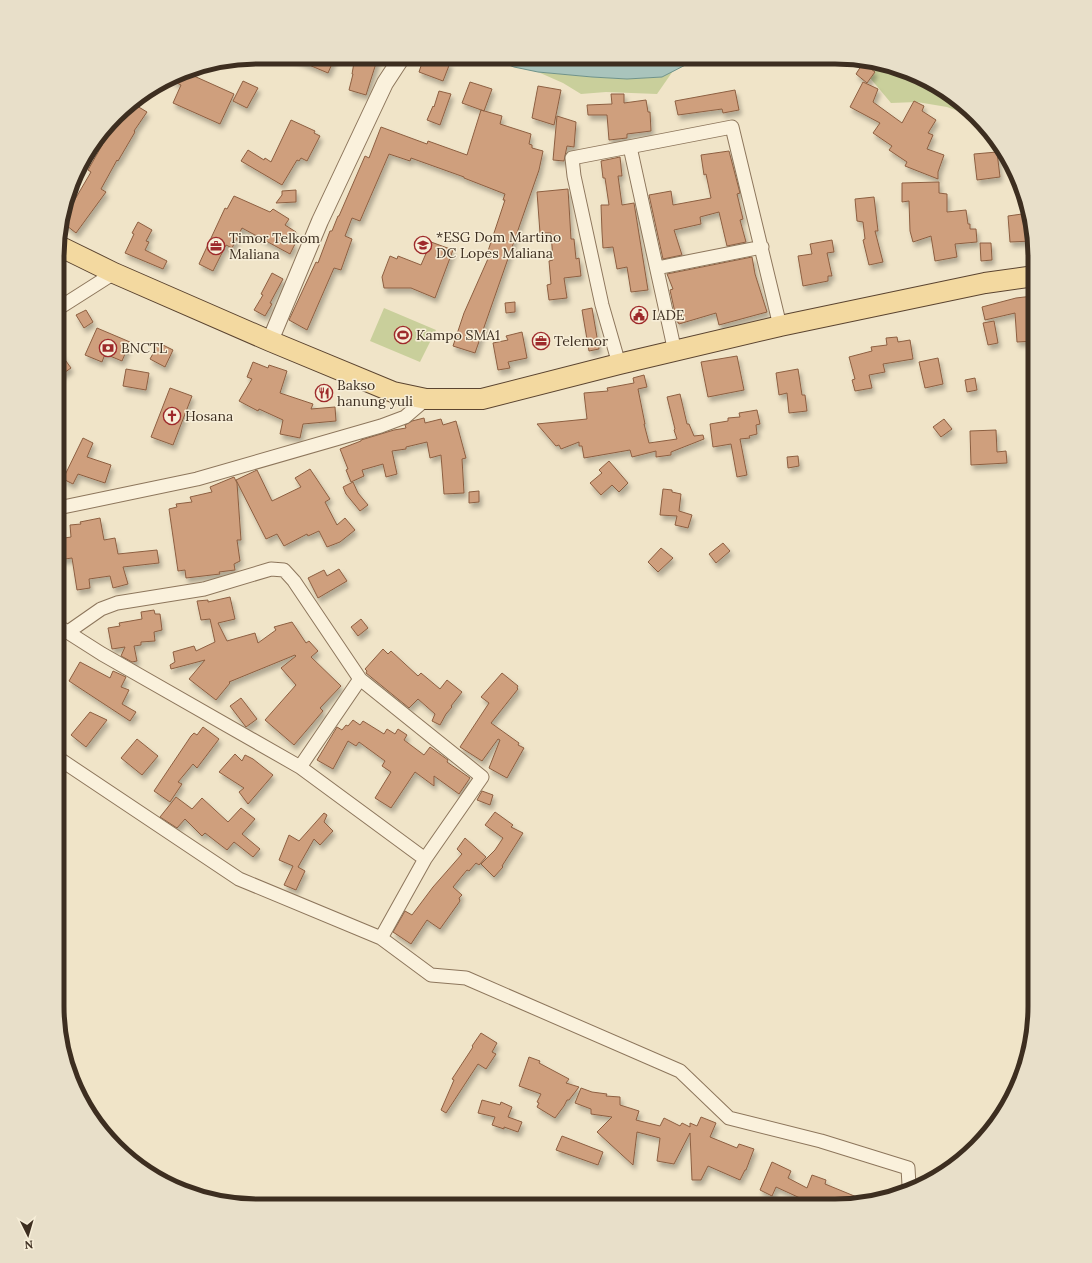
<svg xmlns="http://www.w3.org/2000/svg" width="1092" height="1263" font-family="Lora,serif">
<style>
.green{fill:#c9cf9b}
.water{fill:#a9c4bc;stroke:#6f938a}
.building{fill:#cf9f7d;stroke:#8d5f41;filter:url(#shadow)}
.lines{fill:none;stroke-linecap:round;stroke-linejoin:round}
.minor-casing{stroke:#8d765c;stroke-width:15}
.tertiary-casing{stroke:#8d765c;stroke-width:18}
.primary-casing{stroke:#5b4430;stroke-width:22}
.minor{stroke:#faf1dc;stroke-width:13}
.tertiary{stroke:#faf1dc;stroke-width:16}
.primary{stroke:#f3d9a0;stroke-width:20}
.labels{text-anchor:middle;stroke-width:3;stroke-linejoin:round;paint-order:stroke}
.poi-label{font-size:14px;fill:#3d2e20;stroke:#f7eed8;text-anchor:start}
.rim{fill:none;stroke:#3d2e20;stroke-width:5}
</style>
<defs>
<filter id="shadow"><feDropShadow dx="2.5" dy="4.5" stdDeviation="2" flood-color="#0004"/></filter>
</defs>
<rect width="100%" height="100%" fill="#f0e4c8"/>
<path class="green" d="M866,60L911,72L946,91L980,119L947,107L917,102L891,103L860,66Z
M673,71L657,94L606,92L581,94L563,83L538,72L592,77L627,79L662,77Z
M384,308L436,330L420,362L370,341Z"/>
<path class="water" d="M490,58H599L610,60L623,58H699L662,77L627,79L592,77L538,72L514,67Z"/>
<path class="building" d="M290,57H335L328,73Z
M355,57H378L366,95L349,90L353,74H352Z
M424,57L434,58L450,63L443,81L419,72Z
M863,63L875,72L867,83L856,74Z
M185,72L234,94L220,124L173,103L181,85L171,80Z
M243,81L258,88L247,108L233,101Z
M470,82L492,89L484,111L462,103Z
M863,82L878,89L873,102L902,123L914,101L924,106L922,111L936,120L928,133L933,135L927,149L944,155L938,172V179L905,166L907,162L889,150L892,146L873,133L880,123L850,107Z
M538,86L561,90L554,125L532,118Z
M735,90L739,110L723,113L722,109L678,115L675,101Z
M439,91L451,94L440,125L427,120L433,106L434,107Z
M611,94H624V103L646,100L648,112H650L651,131L627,134V138L609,140L607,115H588L587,105L612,104Z
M132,103L147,112L134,131L135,132L118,161L117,160L101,189L106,192L76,233L62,222L65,211L73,200L74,201L91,172L88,170L109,133L108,132L124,108Z
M481,110L502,116L500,124L531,134L529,144L532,145V148L543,151L539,170L475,353L453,346L464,313L491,252L488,251L505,200H503L505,194L464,178V177L411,158L410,161L389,154L360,221L352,218L345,236L352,239L341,270L334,268L307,330L289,320L316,262L318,263L330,231H332L338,216H339L365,156L369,158L381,127L427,144L428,141L467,155Z
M557,116L576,122L574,147L567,146L564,161L553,160Z
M291,120L315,131L314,133L320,136L307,161L301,158L299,161L297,160L282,185L241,161L248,150L264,160L265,158L271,162Z
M729,151L740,193L737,194L743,219L740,220L746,242L727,246L719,212L700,217L701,224L674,230L682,255L663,259L649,195L671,191L673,205L711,198L706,174L704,175L701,155Z
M997,152L1000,177L977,180L974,154Z
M620,157L622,176H618L622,205L634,203L648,290L631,292L627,267L617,269L613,247L603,248L602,232L601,205H609L605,178H603L601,161Z
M939,182V193L947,194V212L966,210L968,224H970V229H976L977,242L955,244L957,257L935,261L931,236L913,242L910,231L909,201L902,202V183Z
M568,189L571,239H574L576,259L579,258L581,276L564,278L567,298L549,300L547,285L551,284L549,261L553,260L551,233H540L537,192Z
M296,190V202L276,203L282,195V191Z
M234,196L270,212L273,209L289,219L285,225L296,232L290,242L295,244L290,254L242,228L232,248L226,245L213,271L199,264L225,208L227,209Z
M874,197L878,231H875L883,262L869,265L863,240L865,239L863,222L857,221L855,199Z
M1029,213L1032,241L1010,242L1008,216Z
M138,222L152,230L146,241L149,242L145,250L167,261L163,269L125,253L134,234L132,233Z
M832,240L834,252L827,253L832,276H828V281L803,286L798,256L812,254L810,244Z
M431,242L453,250L435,298L411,288H384L382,277L390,256L397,259L398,256L421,265Z
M980,243H991L992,260L981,261Z
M752,257L755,274L767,312L719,325L716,313L679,324L678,322H677L670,290L673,289L667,274Z
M272,273L283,279L270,303L272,304L265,316L254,310L263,295L261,294Z
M1033,296L1035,315V341L1017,342L1015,313L985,320L982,307L1016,298Z
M515,302V312L506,313L505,303Z
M592,308L599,349L589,351L582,310Z
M86,310L93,322L84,328L76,315Z
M994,321L998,343L988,345L983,323Z
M97,328L130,342L122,361L105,354L102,362L85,355Z
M522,332L527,358L508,362L510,368L498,370L493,343L508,340L506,336Z
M897,337L898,342L910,340L913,359L883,364L885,372L869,375L872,388L855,391L852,380L855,379L849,357L872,351L871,347L887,345L886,338Z
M159,343L173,350L165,367L150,359Z
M58,350L71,368L58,377Z
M737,356L744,390L708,397L701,362Z
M938,358L943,384L925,388L919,362Z
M253,362L268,368L269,365L287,371L280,393L313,404L311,409L335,407L336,421L303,424L300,438L280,434L283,420L259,409L258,411L239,401L252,379L247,377Z
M126,369L149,373L146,390L123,386Z
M798,369L802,395H805L807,411L789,413L787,393L779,395L776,373Z
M644,375L647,387L638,389L645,424H644L649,443L677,439L674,430L675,429L667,397L680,394L687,424H689L694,436L703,435L704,439L671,452V455L656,457V451L632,457L630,450L584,458L582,446H579V442L561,449L559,445L556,446L537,424L587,419L584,393L608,391L607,388L634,383L633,378Z
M975,378L977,390L967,392L965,380Z
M170,388L192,396L173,445L151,437Z
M757,410L760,424L756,425L757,434L749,436L750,438L740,439L747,475L737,477L731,444L713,447L710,424L728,421V418L740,417L739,413Z
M424,418L425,423L441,419L443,425L456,421L466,458L462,459L464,493L444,494L441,455L430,458L427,442L406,447V449L392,451L397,474L386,477L383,464L362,470L364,476L351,482L346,470L348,469L340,449L361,441V440L394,430L406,428L405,425L412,421Z
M944,419L952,429L941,437L933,427Z
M996,430L997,452L1006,451L1007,463L971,465L970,431Z
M83,438L93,443L87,457L111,465L105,483L78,474L73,484L63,479Z
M798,456L799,466L788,468L787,457Z
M609,461L628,483L619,492L612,485L601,495L590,483L602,473L599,470Z
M310,469L330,499L325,502L337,525L345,518L355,530L340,542L327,547L319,531L308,536L307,534L284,546L277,534L266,539L236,480L257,470L272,501L301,487L295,478Z
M234,477L237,483L241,540H237L240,561L234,564L235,570L219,572L220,574L186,578L185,570L178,571L169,509L177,507L176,504L192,502L190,497L212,492L210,487Z
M353,482L358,493L368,505L360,511L346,494L343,487Z
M663,489L672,490V492L681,494L679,511L692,515L688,528L675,525L677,516L660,515Z
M479,491V502L469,503V492Z
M100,518L104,540L115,538L118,554L157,550L159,563L123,567L128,584L113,588L110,576L89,579L90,588L77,590L72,558L58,560V539L71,537L70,525L81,524L80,522Z
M723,543L730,551L716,563L709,554Z
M661,548L673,558L658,572L648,562Z
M339,569L347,581L318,598L308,578L324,570L327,576Z
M230,597L235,619L218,623L227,641L255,633L258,643L276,630L274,627L292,622L306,643L309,641L318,651L311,657L341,686L320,708L323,711L294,745L265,720L296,685L281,668L296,656L295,655L229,682L230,683L216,700L189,679L205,660L171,669L170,665L175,662L173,652L194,646L196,651L215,642L210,619L201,620L197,601L208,600V602Z
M154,610L155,614H160L162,630L154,632L155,641L141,642V645L134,646L137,661L132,662L121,656L125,647L112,649L108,628L120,626L119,623L142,619L141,612Z
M361,619L368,628L358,636L351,627Z
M383,649L388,654L391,651L418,676L421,673L440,689L447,680L462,692L451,706L452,707L446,714L440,725L432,721L435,714L418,699L409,708L366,673L367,671L365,669Z
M80,662L110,678L113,671L126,677L121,687L129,690L122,704L136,712L130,721L69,681Z
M502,673L518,686L517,688L518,689L491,723L519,743L518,745L524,748L507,778L489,768L500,740L498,739L482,761L460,747L489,703L481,697Z
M241,698L257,719L246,727L230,706Z
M90,712L107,720L86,747L71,735Z
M353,720L360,725L363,721L384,734L387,729L395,734L398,729L407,735L404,740L424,755L430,747L448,760L447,762L470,778L459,794L434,776V786L415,772L391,808L375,798L391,772L382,766L385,761L359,742L356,746L348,741L333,769L317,760L337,727L342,730L346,725L348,726Z
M203,727L219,739L197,768L193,764L178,782L182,784L170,802L154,791L191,736L194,733L197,735Z
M137,739L158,756L142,775L121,758Z
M235,754L242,761L245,755L253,759L273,775L248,804L239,792L244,788L219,772Z
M482,791L493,795L490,805L477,800Z
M176,797L192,809L202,798L228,822L241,808L255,819L242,834L260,849L253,857L234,842L227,850L205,833L202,836L185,819L177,828L160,817Z
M495,812L513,825L511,827L523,833L502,866L503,867L494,877L481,864L495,850L503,838L485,825Z
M324,813L327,815L324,822L333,831L320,845L314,839L298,867L305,871L296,890L284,885L293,866L279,860L289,835L299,841Z
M465,838L486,857L479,865L476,863L469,871L467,870L453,887L462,895L459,898L460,901L440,929L427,920L411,944L393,932L405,911L412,915L433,887L462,854L457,849Z
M481,1033L497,1043L492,1052L496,1054L486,1069L478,1064L446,1113L441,1110L454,1080L452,1079L473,1047L472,1046Z
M529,1057L540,1061L539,1063L569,1079L566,1083L579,1087L569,1100H567L564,1106L555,1118L537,1107L539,1103L537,1102L541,1094L519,1086Z
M581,1088L592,1092L607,1094L606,1096L620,1097V1105L639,1111L636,1120L660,1126L664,1118L680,1126L682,1123L690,1127V1123L697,1126L701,1117L716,1123L710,1137L737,1148L739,1144L754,1149L746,1170H745L740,1180L708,1166L701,1180H692L690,1133L674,1164L657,1161L660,1138L637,1132L633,1165L597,1132L612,1117L591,1114V1109L575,1103Z
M482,1100L500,1105L501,1102L512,1107L508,1117L522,1122L518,1132L504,1127V1129L492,1125L495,1117L478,1113Z
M562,1136L603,1152L598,1165L556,1150Z
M772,1162L791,1171L788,1178L807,1188L812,1175L826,1180L825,1184L869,1202L848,1206H795L800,1198L776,1187L772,1196L760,1190Z"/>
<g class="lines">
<defs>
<path id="minor" d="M630,147L675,352
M657,268L762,247
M59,308L114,273
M619,364L602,305L574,176L572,158L732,127L780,326
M58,508L197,479L381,426L405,417L426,399
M58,626L102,654L300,767L425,859
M68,632L101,609L117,603L204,589L271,569L284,570L294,581L360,679L482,777L425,859L381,938
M58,758L239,879L381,938L431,975L466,978L680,1071L729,1118L821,1141L908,1168L909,1185L916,1187
M300,767L360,679"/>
<path id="tertiary" d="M270,341L320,221L385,83L402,57"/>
<path id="primary" d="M59,246L114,273L270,341L393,392L426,399H482L619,364L780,326L985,283L1035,276"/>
</defs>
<use href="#minor" class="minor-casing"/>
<use href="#tertiary" class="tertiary-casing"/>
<use href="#primary" class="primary-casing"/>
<use href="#minor" class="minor"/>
<use href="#tertiary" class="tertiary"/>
<use href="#primary" class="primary"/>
</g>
<defs>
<symbol id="school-ring" viewBox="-11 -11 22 22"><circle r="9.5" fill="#f7eed8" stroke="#9e2a2b" stroke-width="1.5"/><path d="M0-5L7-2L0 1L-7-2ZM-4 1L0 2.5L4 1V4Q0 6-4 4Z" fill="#9e2a2b"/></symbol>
<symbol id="office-ring" viewBox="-11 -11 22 22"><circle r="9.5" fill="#f7eed8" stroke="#9e2a2b" stroke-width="1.5"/><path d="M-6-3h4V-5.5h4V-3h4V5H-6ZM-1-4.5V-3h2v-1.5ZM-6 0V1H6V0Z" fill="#9e2a2b"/></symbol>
<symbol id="civic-ring" viewBox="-11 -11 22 22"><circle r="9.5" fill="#f7eed8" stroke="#9e2a2b" stroke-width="1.5"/><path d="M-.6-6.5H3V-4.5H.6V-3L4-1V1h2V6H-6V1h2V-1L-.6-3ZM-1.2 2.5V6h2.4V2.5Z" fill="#9e2a2b"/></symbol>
<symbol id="stadium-ring" viewBox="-11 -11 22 22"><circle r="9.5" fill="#f7eed8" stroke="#9e2a2b" stroke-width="1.5"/><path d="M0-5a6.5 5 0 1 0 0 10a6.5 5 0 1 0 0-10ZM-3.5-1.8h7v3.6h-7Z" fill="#9e2a2b"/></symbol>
<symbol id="bank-ring" viewBox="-11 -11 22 22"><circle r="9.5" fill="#f7eed8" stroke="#9e2a2b" stroke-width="1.5"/><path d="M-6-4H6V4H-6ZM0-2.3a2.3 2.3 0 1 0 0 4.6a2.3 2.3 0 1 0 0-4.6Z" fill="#9e2a2b"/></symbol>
<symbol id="restaurant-ring" viewBox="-11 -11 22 22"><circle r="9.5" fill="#f7eed8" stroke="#9e2a2b" stroke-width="1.5"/><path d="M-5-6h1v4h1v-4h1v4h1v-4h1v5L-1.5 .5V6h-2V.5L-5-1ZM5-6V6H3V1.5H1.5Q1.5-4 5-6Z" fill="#9e2a2b"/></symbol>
<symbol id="church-ring" viewBox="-11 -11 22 22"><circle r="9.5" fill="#f7eed8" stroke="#9e2a2b" stroke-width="1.5"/><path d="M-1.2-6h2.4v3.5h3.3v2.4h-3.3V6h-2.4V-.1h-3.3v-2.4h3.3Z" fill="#9e2a2b"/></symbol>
</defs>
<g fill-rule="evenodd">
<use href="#school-ring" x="413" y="235" width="20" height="20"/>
<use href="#office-ring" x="206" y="236" width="20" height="20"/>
<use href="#civic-ring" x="629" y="305" width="20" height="20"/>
<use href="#stadium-ring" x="393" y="325" width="20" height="20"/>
<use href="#office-ring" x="531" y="331" width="20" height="20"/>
<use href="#bank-ring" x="98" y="338" width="20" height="20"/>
<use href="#restaurant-ring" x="314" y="383" width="20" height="20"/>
<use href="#church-ring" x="162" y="406" width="20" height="20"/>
</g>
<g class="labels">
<g class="poi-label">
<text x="436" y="242">*ESG Dom Martino<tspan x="436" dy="16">DC Lopes Maliana</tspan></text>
<text x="229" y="243">Timor Telkom<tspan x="229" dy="16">Maliana</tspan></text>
<text x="652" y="320">IADE</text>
<text x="416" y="340">Kampo SMA1</text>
<text x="554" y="346">Telemor</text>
<text x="121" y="353">BNCTL</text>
<text x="337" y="390">Bakso<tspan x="337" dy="16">hanung yuli</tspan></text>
<text x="185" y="421">Hosana</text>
</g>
</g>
<path d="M0 0H1092V1263H0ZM257 64H835A193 193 0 0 1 1028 257V1006A193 193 0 0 1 835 1199H257A193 193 0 0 1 64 1006V257A193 193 0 0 1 257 64Z" fill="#e8dfc9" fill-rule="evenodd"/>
<path class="rim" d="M257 64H835A193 193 0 0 1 1028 257V1006A193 193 0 0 1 835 1199H257A193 193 0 0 1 64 1006V257A193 193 0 0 1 257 64Z"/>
<g transform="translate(28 1235) rotate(175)" stroke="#f7eed8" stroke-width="3" paint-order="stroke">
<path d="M0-3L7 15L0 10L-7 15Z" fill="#3d2e20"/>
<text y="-6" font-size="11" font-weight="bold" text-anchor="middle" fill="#3d2e20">N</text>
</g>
</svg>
